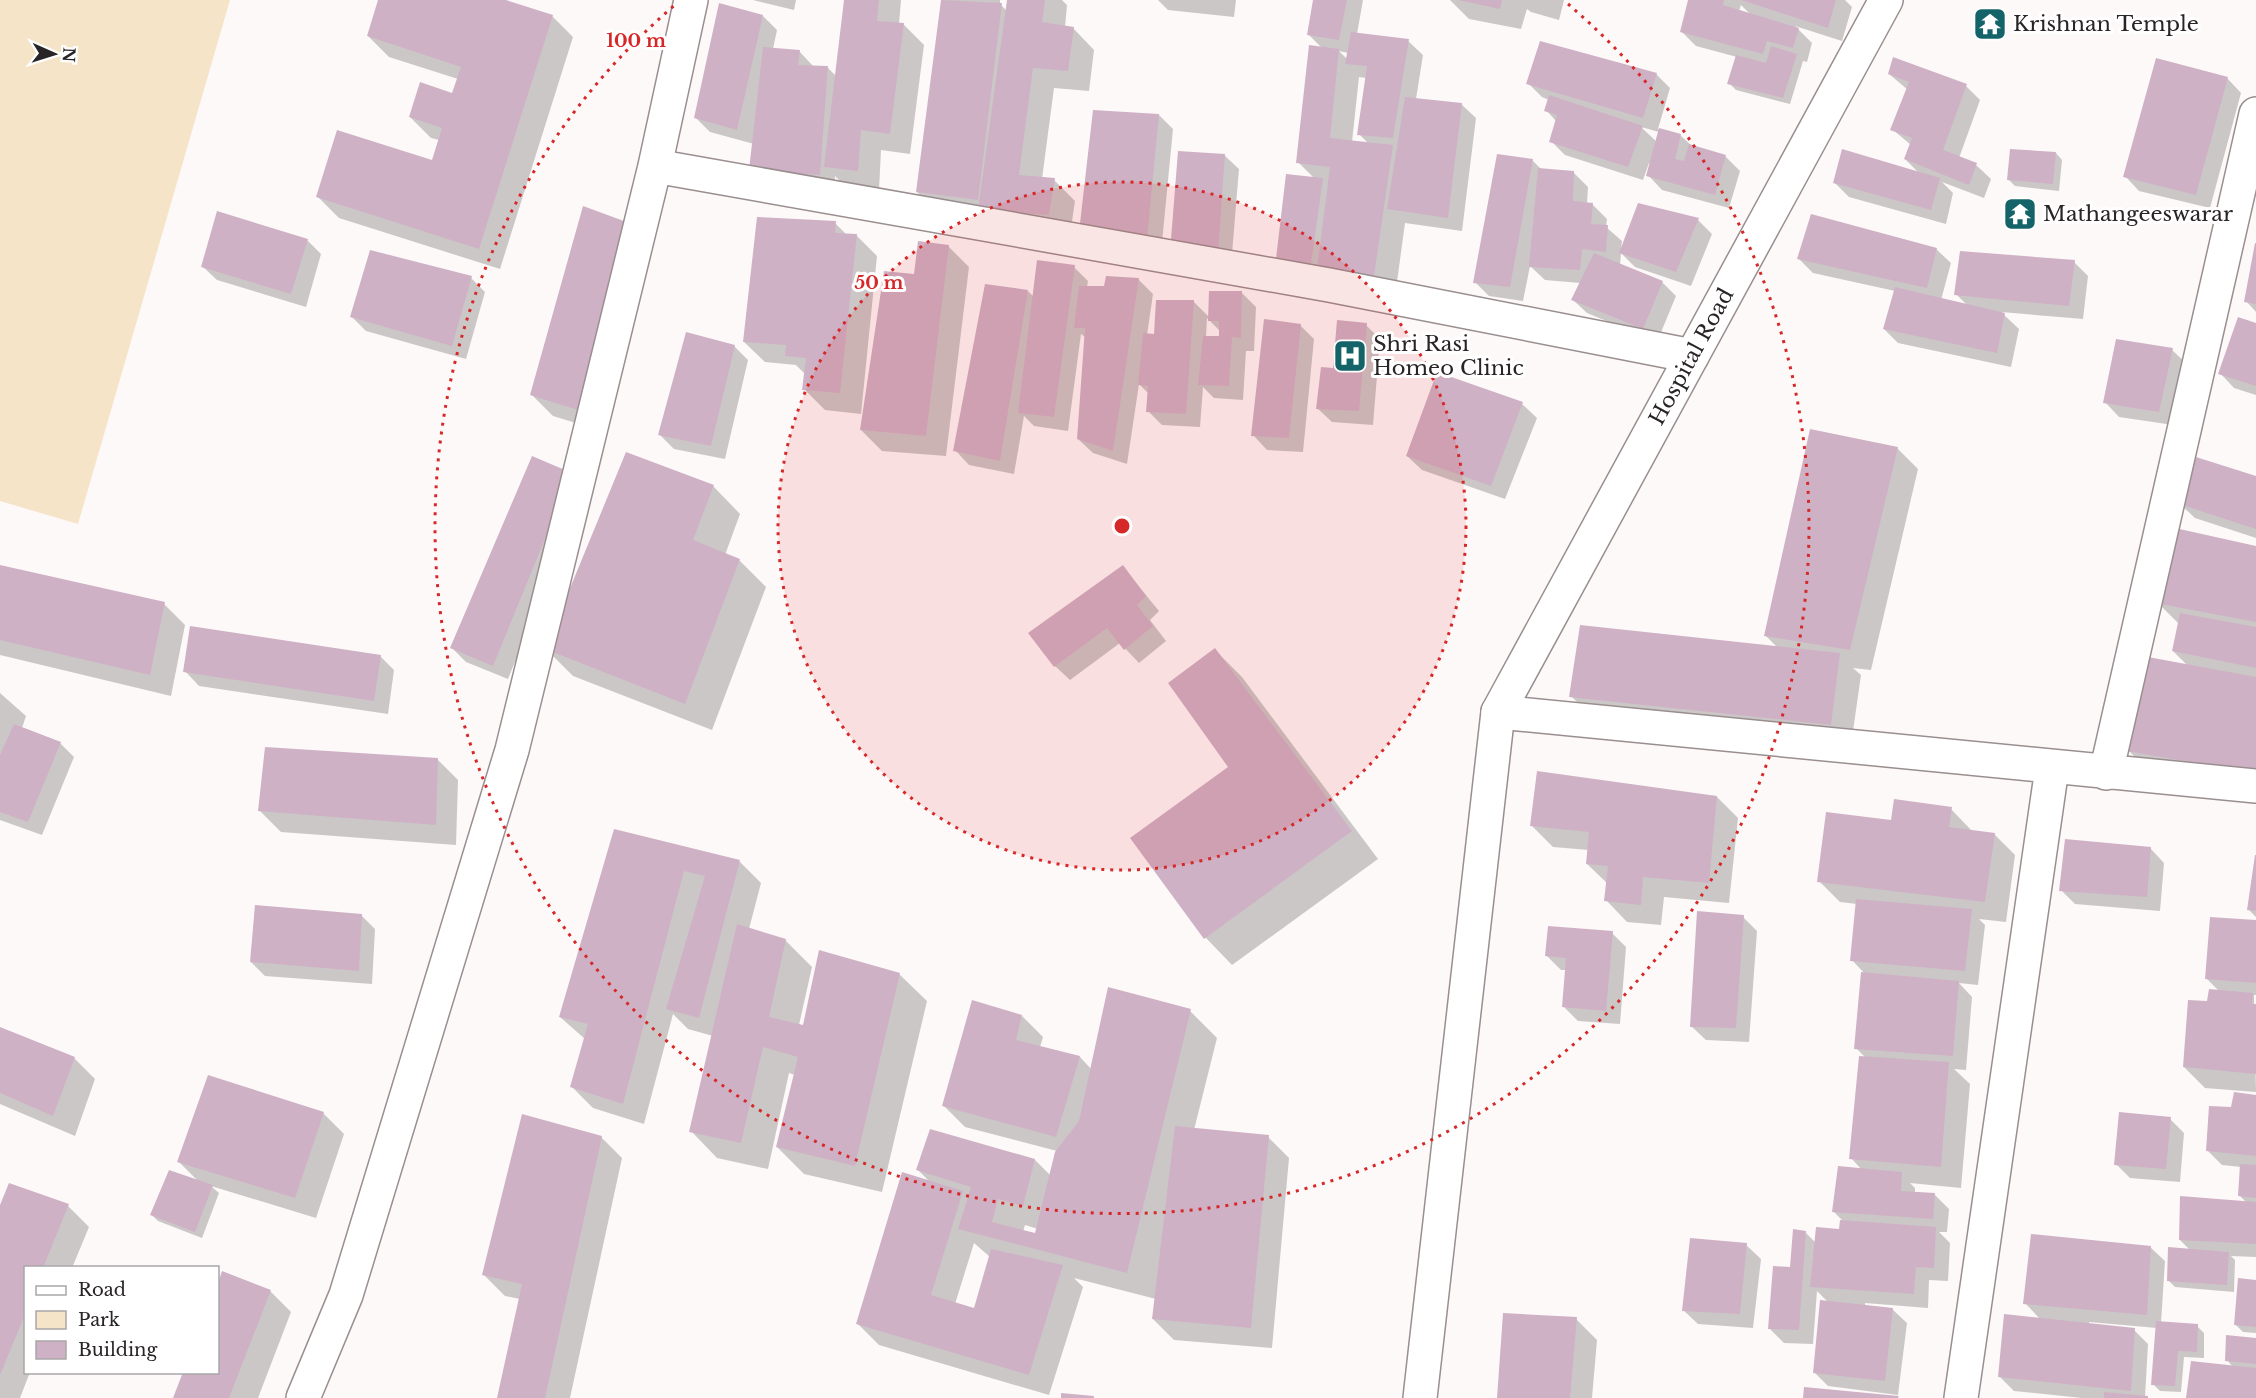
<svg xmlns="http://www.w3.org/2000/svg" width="2256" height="1398" font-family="'Libre Baskerville',serif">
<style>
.green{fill:#f6e4c8}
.shadow{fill:#0003;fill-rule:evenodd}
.building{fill:#cfb1c5}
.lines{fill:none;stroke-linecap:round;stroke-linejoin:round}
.street-casing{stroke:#9a8e8f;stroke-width:36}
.secondary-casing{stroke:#9a8e8f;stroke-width:36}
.street{stroke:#fff;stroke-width:33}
.secondary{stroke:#fff;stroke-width:33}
.ring{fill:none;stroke:#d62828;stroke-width:3;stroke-dasharray:3 6}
.labels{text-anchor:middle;stroke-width:6;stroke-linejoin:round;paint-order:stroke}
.poi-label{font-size:21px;fill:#292425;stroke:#fff;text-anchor:start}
.street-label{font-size:21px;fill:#292425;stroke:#fff}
.centre{fill:#d62828;stroke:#fff;stroke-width:3}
.ring-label{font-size:18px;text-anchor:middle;font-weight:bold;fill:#d62828;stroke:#fff;stroke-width:6;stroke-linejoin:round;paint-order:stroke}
</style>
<rect width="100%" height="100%" fill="#fef9f9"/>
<path class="green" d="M0,0H230L78,524L0,501Z"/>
<path class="shadow" d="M379,0H501L552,16L573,37L500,269L339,218L318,197L433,162L439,140L431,138L410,117L453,95L458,79L389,57L368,36Z
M753,0H796L794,10Z
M845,0H901L899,24H903L924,45L910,154L881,150L879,191L847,188L835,176L834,189L765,184L754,144L710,132L696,118L763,16L777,30L773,49L799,51L813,66L828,68L836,76Z
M943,0H1000V4L1007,11L1009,0H1062L1067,5L1065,27L1073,28L1094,50L1089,91L1054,88L1042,179L1054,180L1075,201L1070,235L938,213L917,192Z
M1158,0H1236L1234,17L1168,10Z
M1315,0H1363L1357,34L1408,41L1423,55L1416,99L1461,104L1476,118L1462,231L1405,223L1394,304L1277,259L1314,178L1298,162L1323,49L1308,34ZM1339,51L1348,53L1347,59ZM1359,77L1366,78L1359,134L1368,143L1352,142Z
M1450,0H1564L1559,20L1531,12L1527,9L1521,29L1469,19Z
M1689,0H1845L1852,7L1842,41L1795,26L1812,43L1807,62L1803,61L1790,104L1736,90L1729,83L1737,57L1696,46L1681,31ZM1741,5L1751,15L1739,11Z
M1656,74L1670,88L1658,129L1680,135L1693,147L1726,157L1740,171L1729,208L1662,190L1648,175L1651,164L1649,163L1643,180L1565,155L1551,141L1556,121L1546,110L1549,100L1542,97L1528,83ZM1641,127L1659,132L1657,142Z
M1889,74L1966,86L1980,100L1959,158L1976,165L1991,179L1984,198L1942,182L1953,193L1946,224L1849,197L1835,183L1920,174L1905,159L1911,145L1892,129L1908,90Z
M2227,78L2241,93L2210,208L2139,191L2125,176Z
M1159,115L1173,129L1161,253L1094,246Z
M2056,153L2062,160L2059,191L2015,186L2008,179Z
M1224,155L1239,169L1231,266L1186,265Z
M1532,160L1542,170L1574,173L1588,187L1587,204H1592L1607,219L1606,227L1622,241L1621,249L1698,220L1712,234L1691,286L1635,267L1621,253L1620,265L1662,282L1676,296L1657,342L1587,313L1572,299L1580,283L1545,280L1530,266L1523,301L1489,296L1475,282Z
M835,223L847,235H856L877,256L861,414L825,410L804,389L805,374L796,365L765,362L744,342Z
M631,225L652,246L599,430L553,416L532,395Z
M307,240L321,254L306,307L217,280L202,266Z
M2256,245V312L2246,301Z
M948,246L969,267L946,456L882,451L861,430L916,276Z
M1936,249L1951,263L1941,300L1968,306L1956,294L2074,262L2088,276L2083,319L2001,312L2019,329L2011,367L1898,343L1884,329L1895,291L1813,273L1799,259Z
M1074,267L1088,281L1087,287L1105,288L1139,280L1153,294L1147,335H1155L1193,301L1210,318L1242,293L1256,307L1254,351H1246L1243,400L1214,398L1203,387L1200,427L1162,425L1148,411L1149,394L1139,384L1127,464L1093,453L1078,439L1086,338L1081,334L1068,431L1034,426L1024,416L1014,474L969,465L955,450L1028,291L1034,297ZM1207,318L1221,332V337H1206Z
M471,278L485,292L466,359L366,331L352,317Z
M2256,324V395L2234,388L2220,373Z
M1300,325L1314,339L1303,452L1267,450L1253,435Z
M1366,325L1380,339L1373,425L1332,422L1317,408Z
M734,346L748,360L725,459L674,449L660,435Z
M2172,350L2187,364L2173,425L2119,417L2105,402Z
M1437,374L1522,404L1537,418L1505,499L1422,470L1407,456Z
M1897,448L1918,469L1871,670L1853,668L1861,675L1851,745L1592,717L1571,696L1778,648L1766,636Z
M627,454L714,487L740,514L725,555L739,560L766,587L712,730L573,676L546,649Z
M533,458L585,488L508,679L466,662L452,648Z
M2256,478V538L2195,518L2180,504Z
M2256,547V790L2149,771L2128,750L2188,666L2173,651L2179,624L2157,602Z
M0,567L164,604L185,625L171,696L0,655Z
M1123,567L1159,611L1150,620L1166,641L1139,663L1120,643L1070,680L1055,666Z
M1215,650L1242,677L1378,859L1232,965L1206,938L1132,838L1230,767Z
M380,656L394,670L388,714L199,686L185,671Z
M0,693L26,716L22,728L60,743L74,757L42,835L0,820Z
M437,759L458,780L456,845L281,832L260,811Z
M1717,797L1738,818L1729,903L1664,897L1661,925L1627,922L1606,900L1608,884L1587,864L1589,850L1553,847L1532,826Z
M1951,809L1972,831L1994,834L2015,855L2006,922L1979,919L1985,925L1978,985L1959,983L1972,997L1966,1070L1954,1069L1970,1084L1961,1188L1910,1183L1915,1188V1194L1935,1195L1949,1209L1947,1232H1939L1950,1243L1948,1281L1929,1280L1928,1308L1865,1303V1306L1892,1309L1907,1323L1898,1395L1828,1386L1814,1372L1828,1302L1817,1291L1813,1344L1784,1343L1770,1329L1806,1233L1816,1243L1841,1231L1844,1222L1834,1212L1862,1170L1851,1158L1866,1058L1856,1048L1865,974L1852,960L1857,904L1840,902L1819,881L1892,821Z
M615,831L740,862L761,883L749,929L785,940L812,967L799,1025L805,1027L821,952L900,975L927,1001L882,1192L804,1174L777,1147L795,1075L789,1073L768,1169L717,1158L691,1131L713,1036L688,1029L673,1014L644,1124L593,1108L572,1087L585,1039L560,1017Z
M2150,848L2164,863L2160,911L2075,904L2061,890Z
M2256,856V917L2249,910Z
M361,915L375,929L372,984L265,976L251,962Z
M1743,917L1757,931L1749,1042L1706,1040L1691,1026Z
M2256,922V995H2254L2256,1092L2205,1088L2184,1067L2209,1003L2219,991L2206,978Z
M1612,933L1626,947L1620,1024L1578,1021L1564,1007L1567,970H1561L1547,956Z
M1190,1011L1217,1038L1194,1130L1268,1137L1289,1158L1272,1348L1174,1340L1153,1319L1156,1299L1074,1278L1083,1287L1049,1395L879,1345L858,1324L930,1182L918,1170L1035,1160L1051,1176L1057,1151L965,1127L944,1106L1022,1016L1043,1037L1040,1047L1080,1057L1092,1070ZM1025,1225L1038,1229L1036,1235L1023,1232ZM974,1243L990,1257L975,1310L955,1304Z
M0,1029L74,1058L95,1079L75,1136L0,1104Z
M2256,1096V1257L2231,1256L2235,1260L2234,1292L2175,1287L2168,1280L2191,1251L2180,1240L2246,1202L2240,1196L2241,1167L2222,1165L2208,1151L2233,1109Z
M323,1113L344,1134L316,1218L211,1186L219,1193L202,1238L158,1221L151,1214L199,1182L178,1161Z
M2170,1119L2184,1133L2180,1182L2130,1178L2116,1164Z
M601,1137L622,1158L570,1398H498L520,1299L505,1296L484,1275Z
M68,1206L89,1227L72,1268H26V1372H30L20,1398H0V1210Z
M1746,1245L1761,1259L1753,1328L1698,1324L1683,1310Z
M2150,1247L2165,1261L2161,1323L2197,1326L2204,1333V1358L2184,1357L2181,1392L2160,1391L2153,1384L2157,1328L2089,1322V1325L2134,1330L2148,1344L2145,1397L2148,1398H2082L2014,1391L2000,1377L2041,1320L2025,1303Z
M223,1273L270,1291L291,1312L258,1398H175L218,1372V1287Z
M2256,1281V1333L2243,1332L2236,1325Z
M1576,1319L1597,1340L1592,1398H1498Z
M2256,1339V1398H2188L2233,1367L2227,1360Z"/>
<path class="building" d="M378,0H506L553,15L479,249L316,197L337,130L432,160L442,128L409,117L420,82L452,93L461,67L367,36Z
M844,0H879L877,21L904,23L890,134L861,130L858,171L824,167Z
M941,0L1002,3L978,200L916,192Z
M1007,0H1045L1042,22L1074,27L1068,71L1033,68L1019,175L1055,178L1049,215L978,210Z
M1313,0H1347L1339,40L1307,35Z
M1458,0H1502L1500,9Z
M1688,0H1724L1723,5L1799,28L1793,48L1767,41L1763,54L1680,32Z
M1741,0H1836L1828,28Z
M719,3L763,15L737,130L694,118Z
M1351,32L1409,39L1393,138L1357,135L1367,66L1345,64Z
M1540,41L1657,73L1643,118L1526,84Z
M1309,45L1339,49L1330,138L1393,145L1373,283L1316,277L1330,167L1296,163Z
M1771,46L1797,54L1783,98L1727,84L1736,55L1766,63Z
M763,47L800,50L798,65L828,66L820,175L749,170Z
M1893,57L1967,84L1943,150L1977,163L1969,185L1904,159L1912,138L1890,130L1909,82L1888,74Z
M2156,58L2228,77L2196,195L2123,177Z
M1549,95L1643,126L1628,167L1549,142L1557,115L1544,111Z
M1405,97L1462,103L1448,218L1387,209Z
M1093,110L1159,114L1147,239L1079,232Z
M1659,128L1681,134L1675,159L1684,161L1689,144L1726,155L1715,195L1646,176Z
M1842,149L1940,178L1931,210L1833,183Z
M2010,149L2056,152L2053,184L2007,180Z
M1178,151L1225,154L1218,253L1170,252Z
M1497,154L1533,159L1510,287L1473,283Z
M1538,168L1574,171L1573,201L1593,203L1591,224L1608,225L1606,252L1582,249L1580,270L1529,267Z
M1286,174L1323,178L1311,264L1276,259Z
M1638,203L1699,218L1676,272L1619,253Z
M583,206L632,224L578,410L530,395Z
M217,211L308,239L291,294L201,267Z
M1811,214L1937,248L1927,288L1797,259Z
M757,217L836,221L835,233L857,234L840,393L802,390L806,358L785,356L786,345L743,342Z
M918,241L949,245L926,436L860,430L884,271L914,274Z
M2255,243H2256V304L2244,302Z
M370,250L472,276L452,346L350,317Z
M1960,251L2075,260L2069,306L1954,295Z
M1594,253L1663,281L1643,329L1571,300Z
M1037,260L1075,265L1054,417L1018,413Z
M1106,276L1139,278L1113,451L1077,439L1085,328H1074L1079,286H1104Z
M985,284L1028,290L1000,461L953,451Z
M1895,287L2005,313L1997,353L1883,329Z
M1209,291H1242L1241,338L1232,337L1229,386L1198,385L1203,336H1219V321H1208Z
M1156,300H1194L1186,414L1146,412L1148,386L1138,385L1143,333L1154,334Z
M2238,317L2256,323V386L2218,374Z
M1264,319L1301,324L1289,438L1251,436Z
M1337,320L1367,323L1359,411L1316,409L1321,367L1333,368Z
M686,332L735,345L711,446L658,435Z
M2116,339L2173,348L2159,412L2103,403Z
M1437,372L1523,402L1491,486L1406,456Z
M1810,429L1898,447L1850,650L1764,636Z
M626,452L714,485L693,540L740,559L685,704L545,649Z
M532,456L572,473L493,666L450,648Z
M2196,457L2256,476V529L2179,504Z
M2175,528L2256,546V622L2155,603Z
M0,565L165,602L150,675L0,640Z
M1123,565L1146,596L1137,605L1153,626L1124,650L1107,628L1054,667L1028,633Z
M2180,613L2256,627V668L2172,651Z
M1580,625L1840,653L1831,725L1569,697Z
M190,626L381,655L374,701L183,672Z
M1215,648L1352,831L1204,939L1130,838L1228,767L1168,683Z
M2148,657L2256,677V773L2126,751Z
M14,724L61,742L28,822L0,812V755Z
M265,747L438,758L436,825L258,811Z
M1537,771L1717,796L1709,883L1643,877L1641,905L1604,901L1608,866L1586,864L1589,832L1530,826Z
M1894,799L1952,807L1949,827L1995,833L1985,902L1817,882L1826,812L1891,820Z
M614,829L740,860L699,1018L666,1009L705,876L684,871L623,1104L570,1087L588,1024L559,1017Z
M2065,839L2151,847L2147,897L2059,891Z
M2255,855H2256V911L2247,910Z
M1856,899L1972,909L1965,971L1850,961Z
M255,905L362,914L359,971L250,962Z
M1697,911L1744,915L1736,1028L1690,1027Z
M2210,917L2256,920V983L2205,979Z
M737,924L786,939L769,1017L803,1025L819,950L900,973L855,1166L776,1147L798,1057L763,1047L741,1143L689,1132Z
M1548,926L1613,931L1606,1011L1562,1007L1566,958L1545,956Z
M1861,972L1959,981L1953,1056L1854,1049Z
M1108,987L1191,1009L1127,1273L958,1229L971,1187L916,1170L930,1129L1035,1159L1023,1206L998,1199L992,1222L1035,1233L1055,1152L1079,1121Z
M2209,989L2253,993L2252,1004H2256V1074L2183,1067L2188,1000L2207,1001Z
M972,1000L1022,1015L1016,1040L1080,1056L1056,1137L942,1106Z
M0,1027L75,1057L53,1116L0,1093Z
M1859,1056L1949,1062L1941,1167L1849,1159Z
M208,1075L324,1112L295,1198L177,1162Z
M2234,1092L2256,1095V1156L2206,1151L2209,1106L2231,1107Z
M2119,1112L2171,1117L2166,1169L2114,1165Z
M522,1114L602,1136L545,1398H497L522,1284L482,1275Z
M1175,1126L1269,1135L1251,1328L1152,1319Z
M2240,1164L2256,1165V1198L2238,1196Z
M1838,1166L1902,1172L1901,1191L1935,1193L1933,1219L1832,1212Z
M169,1170L213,1185L195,1232L150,1215Z
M902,1172L963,1191L931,1295L974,1308L991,1249L1063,1265L1029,1375L856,1324Z
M9,1183L69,1204L43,1268H26V1312L0,1375V1205Z
M2180,1196L2256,1202V1244L2179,1240Z
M1840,1220L1936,1227L1934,1268L1916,1267L1914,1294L1810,1287L1816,1227L1839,1229Z
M1793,1229L1806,1231L1799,1330L1768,1329L1773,1266L1790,1267Z
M2031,1234L2151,1246L2147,1315L2023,1304Z
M1690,1238L1747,1243L1740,1314L1682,1311Z
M2168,1247L2229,1252L2227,1285L2167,1281Z
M222,1271L271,1290L229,1398H173L183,1372H218V1283Z
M2238,1278L2256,1280V1327L2234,1325Z
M1820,1300L1893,1308L1885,1381L1813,1373Z
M1503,1313L1577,1317L1570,1398H1497Z
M2004,1314L2135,1328L2131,1391L1998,1377Z
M2156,1321L2198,1324L2197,1352L2178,1351L2175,1386L2151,1385Z
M2226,1335L2256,1338V1364L2225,1361Z
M2191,1361L2256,1368V1398H2186Z
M1804,1387L1899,1396L1898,1398H1803Z
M2104,1392L2148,1396V1398H2104Z
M1061,1393L1094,1396V1398H1061Z"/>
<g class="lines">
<defs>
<path id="street" d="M655,166L1329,285L1692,356
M1498,712L2256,786
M2106,773L2256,114
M303,1398L346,1295L512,750L655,166L691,0
M1961,1398L2052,768"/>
<g id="secondary">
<path id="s1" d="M1420,1398L1498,712L1886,0"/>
</g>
</defs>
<use href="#street" class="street-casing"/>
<use href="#secondary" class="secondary-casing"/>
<use href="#street" class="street"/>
<use href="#secondary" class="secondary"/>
</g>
<circle cx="1122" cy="526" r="344" fill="#d62828" fill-opacity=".12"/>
<g class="ring">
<circle cx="1122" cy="526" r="344"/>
<path d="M1568 4A687 687 0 1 1 676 4"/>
</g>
<defs>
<symbol id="temple-square" viewBox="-11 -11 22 22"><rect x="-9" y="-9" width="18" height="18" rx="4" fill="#146369" stroke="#fff"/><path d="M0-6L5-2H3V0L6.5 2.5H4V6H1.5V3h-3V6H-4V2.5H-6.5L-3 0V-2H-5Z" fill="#fff"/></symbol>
<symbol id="hospital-square" viewBox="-11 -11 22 22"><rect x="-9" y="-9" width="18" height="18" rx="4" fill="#146369" stroke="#fff"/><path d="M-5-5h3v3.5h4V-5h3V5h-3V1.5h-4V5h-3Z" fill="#fff"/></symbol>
</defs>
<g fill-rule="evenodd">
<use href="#temple-square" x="1971" y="5" width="38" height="38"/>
<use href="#temple-square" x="2001" y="195" width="38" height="38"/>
<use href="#hospital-square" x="1331" y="337" width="38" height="38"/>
</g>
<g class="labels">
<g class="poi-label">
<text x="2013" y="31">Krishnan Temple</text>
<text x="2043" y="221">Mathangeeswarar</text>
<text x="1373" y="351">Shri Rasi<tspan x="1373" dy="24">Homeo Clinic</tspan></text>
</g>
<g class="street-label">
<text dy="7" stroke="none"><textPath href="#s1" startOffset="1095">Hospital Road</textPath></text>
</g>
</g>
<circle cx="1122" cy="526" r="9" class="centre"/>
<g class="ring-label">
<text x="636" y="47">100 m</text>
<text x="879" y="289">50 m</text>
</g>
<rect x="24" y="1266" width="195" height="108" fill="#ffffff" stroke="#a9a7a8" stroke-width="1.5"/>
<rect x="36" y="1286" width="30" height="9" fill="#ffffff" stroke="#a9a7a8" stroke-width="1.5"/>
<text x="78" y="1296" font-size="18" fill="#292425">Road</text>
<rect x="36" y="1311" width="30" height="18" fill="#f6e4c8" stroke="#a9a7a8" stroke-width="1.5"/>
<text x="78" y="1326" font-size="18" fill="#292425">Park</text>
<rect x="36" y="1341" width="30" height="18" fill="#cfb1c5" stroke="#a9a7a8" stroke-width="1.5"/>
<text x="78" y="1356" font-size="18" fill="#292425">Building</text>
<g transform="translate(54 54) rotate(93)" stroke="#ffffff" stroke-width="4.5" paint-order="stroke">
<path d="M0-4.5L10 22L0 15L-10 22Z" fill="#292425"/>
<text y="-9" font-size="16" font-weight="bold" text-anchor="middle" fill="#292425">N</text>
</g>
</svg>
